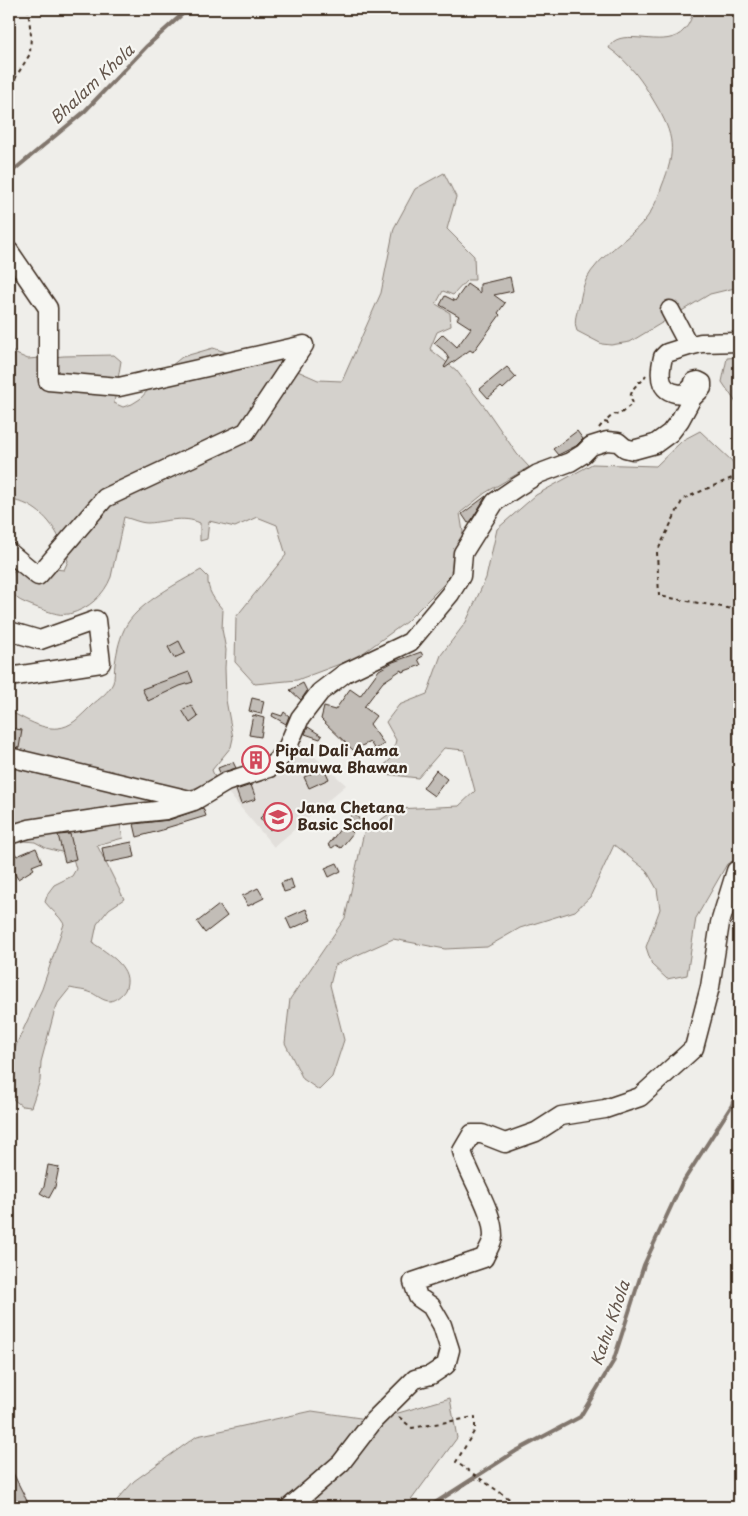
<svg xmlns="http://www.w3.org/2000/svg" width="748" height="1516" font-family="'Playpen Sans',sans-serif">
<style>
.built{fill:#e2dfdb}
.green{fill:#d4d1cc;stroke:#887e75}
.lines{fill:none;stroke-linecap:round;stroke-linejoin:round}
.stream{stroke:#81766d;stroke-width:4}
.building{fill:#c2bdb7;stroke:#3b2a1e}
.minor-casing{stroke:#3b2a1e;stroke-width:21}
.path{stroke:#3b2a1e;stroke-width:2;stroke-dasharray:4 4;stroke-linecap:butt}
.minor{stroke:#f6f6f2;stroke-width:18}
.labels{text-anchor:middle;stroke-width:4.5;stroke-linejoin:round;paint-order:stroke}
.poi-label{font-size:15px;font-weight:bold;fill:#3b2a1e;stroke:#f6f6f2;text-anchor:start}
.water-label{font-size:16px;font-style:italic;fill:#64564c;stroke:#f6f6f2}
</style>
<rect width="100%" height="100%" fill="#efeeea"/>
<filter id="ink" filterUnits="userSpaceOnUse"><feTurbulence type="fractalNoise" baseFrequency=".02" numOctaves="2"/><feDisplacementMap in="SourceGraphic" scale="10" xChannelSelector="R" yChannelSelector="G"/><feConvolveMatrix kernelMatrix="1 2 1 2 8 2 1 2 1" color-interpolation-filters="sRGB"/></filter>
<g filter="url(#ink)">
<path class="built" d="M296,740L346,785L274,847L224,788Z"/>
<path class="green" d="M694,9H739V287L710,294L630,342L611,345L602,344L577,331C573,320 577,313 580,302C581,295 583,286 586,280C599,255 627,241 645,220C653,210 658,198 662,186C676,151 675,136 655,103C643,82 629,62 609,48C610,46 611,44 613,42C629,29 667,50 684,30C690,24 692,16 694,9Z
M444,173L456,197L447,229L474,256L475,280H467L453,295L443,291L436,304L450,313L451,326L437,332L430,349L456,370L484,406L517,454L529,467L485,493L460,513L463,532L449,579L406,622L356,658L297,680L255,684L235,662L236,617L286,555L277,525L257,517L235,527L209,521L207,539L200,541V523C183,515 165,522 148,523C140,523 132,519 124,517L111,577C104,595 89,609 69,614C66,614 61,615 58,614C51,613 23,603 18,599C14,596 9,589 10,583C10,577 14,571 17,565L64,570L68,561C61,538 51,517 28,505C22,502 15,501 9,499V349L16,354L28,359L64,356L114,355L121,361L114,403L123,407L132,404L140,399L166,370L182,357L213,348L232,354L277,358L284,365L318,380L342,381L381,293L394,228L415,189Z
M739,357V407L722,382L727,358Z
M700,431L732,461L739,474V859L727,864L696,918L687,975L667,979L652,965L646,947L660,909L657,889L646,870L614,845L590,897L575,911L520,928L487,947L445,949L393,939L335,965L330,985L344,1040L332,1077L319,1090L303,1079L285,1043L290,999L345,918L364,832L396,809L459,806L475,791L464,750L444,748L418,778L376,773L391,759L396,740L386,722L399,705L427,694L441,655L466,622L486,578L497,529L536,495L592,464L656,466L683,440Z
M201,570L208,577C207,591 214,599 223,610L222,629L226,650L225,668L226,700L233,738L231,747L212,770L216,780L161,801L120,825L123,838L97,845L124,899L109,909L97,924L93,943C107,953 135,968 125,990C122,995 116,1000 110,1001C103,1001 98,996 92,993C86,990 77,990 70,988L58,1003L54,1013L41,1062L40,1081L31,1107L22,1106L14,1100L9,1093V1068L17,1043L42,989L64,924C59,915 51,910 45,902L48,893L54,885L72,876L76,869L73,858L65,853L46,848L35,842L25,841L9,842V711C30,721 53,738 75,721C81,716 87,710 92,705C99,699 109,692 113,683C115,677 114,670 115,664C117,650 120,636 127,624C141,602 178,583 201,570Z
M450,1398L457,1438L406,1507H111L134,1481L197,1436L312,1411L374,1420Z"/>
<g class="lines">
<path class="stream" d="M9,174L84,112L147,46L188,9
M433,1507L435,1503L516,1451L580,1417L613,1362L644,1265L681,1185L732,1105L739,1084"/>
</g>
<path class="building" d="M510,277L513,291L494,295L505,303L498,313L500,315L473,352L470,350L445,368L444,367L449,359L444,351L434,343L443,334L457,347L471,328L457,319L459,316L440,305L445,296L455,301L467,284L480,293V284Z
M507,367L516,377L503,389L501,387L488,398L480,389Z
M577,431L583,439L576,446L558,455L553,449Z
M486,496L471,521L468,523L462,514Z
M179,641L185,653L174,658L168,647Z
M421,652L423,656L418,659L421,665L402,672L401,670L383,682L364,707L376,716L370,724L384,744L375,750L370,742L353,750L321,719L324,707L335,710L350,689L360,696L379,670L393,662Z
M189,672L193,682L180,686L148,701L142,689Z
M303,683L307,691L301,700L290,690Z
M252,698L264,701L261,714L249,711Z
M191,705L198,717L190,723L182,710Z
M284,712L289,716L286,724L272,716L273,713L282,716Z
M253,715L264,718L261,737L249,735Z
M308,727L322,736L320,739L305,734Z
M9,728L22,730L19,748L9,746Z
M233,762L236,768L220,773L218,768Z
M324,768L329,779L309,788L304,777Z
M436,770L447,779L434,796L423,788Z
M251,785L256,799L241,804L236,790Z
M277,801L288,813L270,830L260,818Z
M203,808L206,816L166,828V829L137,837L134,824L169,820Z
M354,813L361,821L351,831L353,833L341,848L336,845L332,848L328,845L344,824L343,823Z
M70,834L76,859L65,862L58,835Z
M132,842L135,857L105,863L102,848Z
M9,845L17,856L36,848L42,862L32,866L34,869L18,879L9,865Z
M337,863L341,871L329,877L325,868Z
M291,879L294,889L284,892L281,883Z
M258,888L264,898L248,906L242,896Z
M219,905L227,916L205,933L197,922Z
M306,909L311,920L291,929L286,918Z
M48,1165L59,1167L55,1187L49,1198L40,1193L44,1187Z
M9,1465L30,1507H18L9,1489Z"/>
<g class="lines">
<defs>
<path id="minor" d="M9,251L48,308V381L119,387L304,345L246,432L105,498L38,576L9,552
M689,346L701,343L739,342
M9,631L40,640L96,620L101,663L9,677
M9,757L194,801L226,782L269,768L285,753L300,718L320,692L345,673L410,642L450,594L461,576L463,553L495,502L517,487L538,474L570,462L583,454L591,446L607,441L618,442L625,448L633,450L655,444L670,433L680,420L692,398L702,388V383L698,381L694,382V385L685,394C659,394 658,378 663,357L667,353L689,346L670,310
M9,835L29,829L128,814L166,810L194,801
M290,1507L341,1463L374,1420L415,1379L431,1375L446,1365L450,1350L442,1325L431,1306L418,1297L413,1282L484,1258C487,1251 493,1242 493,1236C493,1209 469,1177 462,1151L472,1134H482L505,1143L536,1132L561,1116L605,1109L640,1097L694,1048L710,987L720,923L736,871H739"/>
</defs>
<use href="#minor" class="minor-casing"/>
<path class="path" d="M9,94L17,75L30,54L31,35L28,9
M599,428L604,422L608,423L607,420L614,414L619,415L633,403L630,397L633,389L639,382H641L646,375
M739,475L683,499L657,552L659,596L739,610
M399,1417L412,1428L475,1417V1430L456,1462L521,1507"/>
<use href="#minor" class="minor"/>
</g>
</g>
<defs>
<symbol id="building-ring" viewBox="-11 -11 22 22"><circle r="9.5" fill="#f6f6f2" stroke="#d1495b" stroke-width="1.5"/><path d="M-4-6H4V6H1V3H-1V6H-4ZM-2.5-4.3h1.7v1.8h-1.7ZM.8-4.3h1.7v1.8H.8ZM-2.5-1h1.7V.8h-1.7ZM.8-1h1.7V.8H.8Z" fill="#d1495b"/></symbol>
<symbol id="school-ring" viewBox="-11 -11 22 22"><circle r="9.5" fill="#f6f6f2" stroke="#d1495b" stroke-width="1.5"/><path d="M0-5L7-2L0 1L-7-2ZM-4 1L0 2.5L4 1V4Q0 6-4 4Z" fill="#d1495b"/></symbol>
</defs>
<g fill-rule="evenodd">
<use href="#building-ring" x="240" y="744" width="32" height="32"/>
<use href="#school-ring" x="262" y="801" width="32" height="32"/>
</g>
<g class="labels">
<g class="poi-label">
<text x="275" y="756">Pipal Dali Aama<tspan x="275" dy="17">Samuwa Bhawan</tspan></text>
<text x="297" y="813">Jana Chetana<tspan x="297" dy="17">Basic School</tspan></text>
</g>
<g class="water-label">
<text transform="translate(92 84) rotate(-43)" y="6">Bhalam Khola</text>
<text transform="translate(610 1323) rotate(-71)" y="6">Kahu Khola</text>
</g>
</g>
<rect width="748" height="1516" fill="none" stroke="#f6f6f2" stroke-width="30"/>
<rect x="15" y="15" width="718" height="1486" fill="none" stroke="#3b2a1e" stroke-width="2" filter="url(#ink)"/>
</svg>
